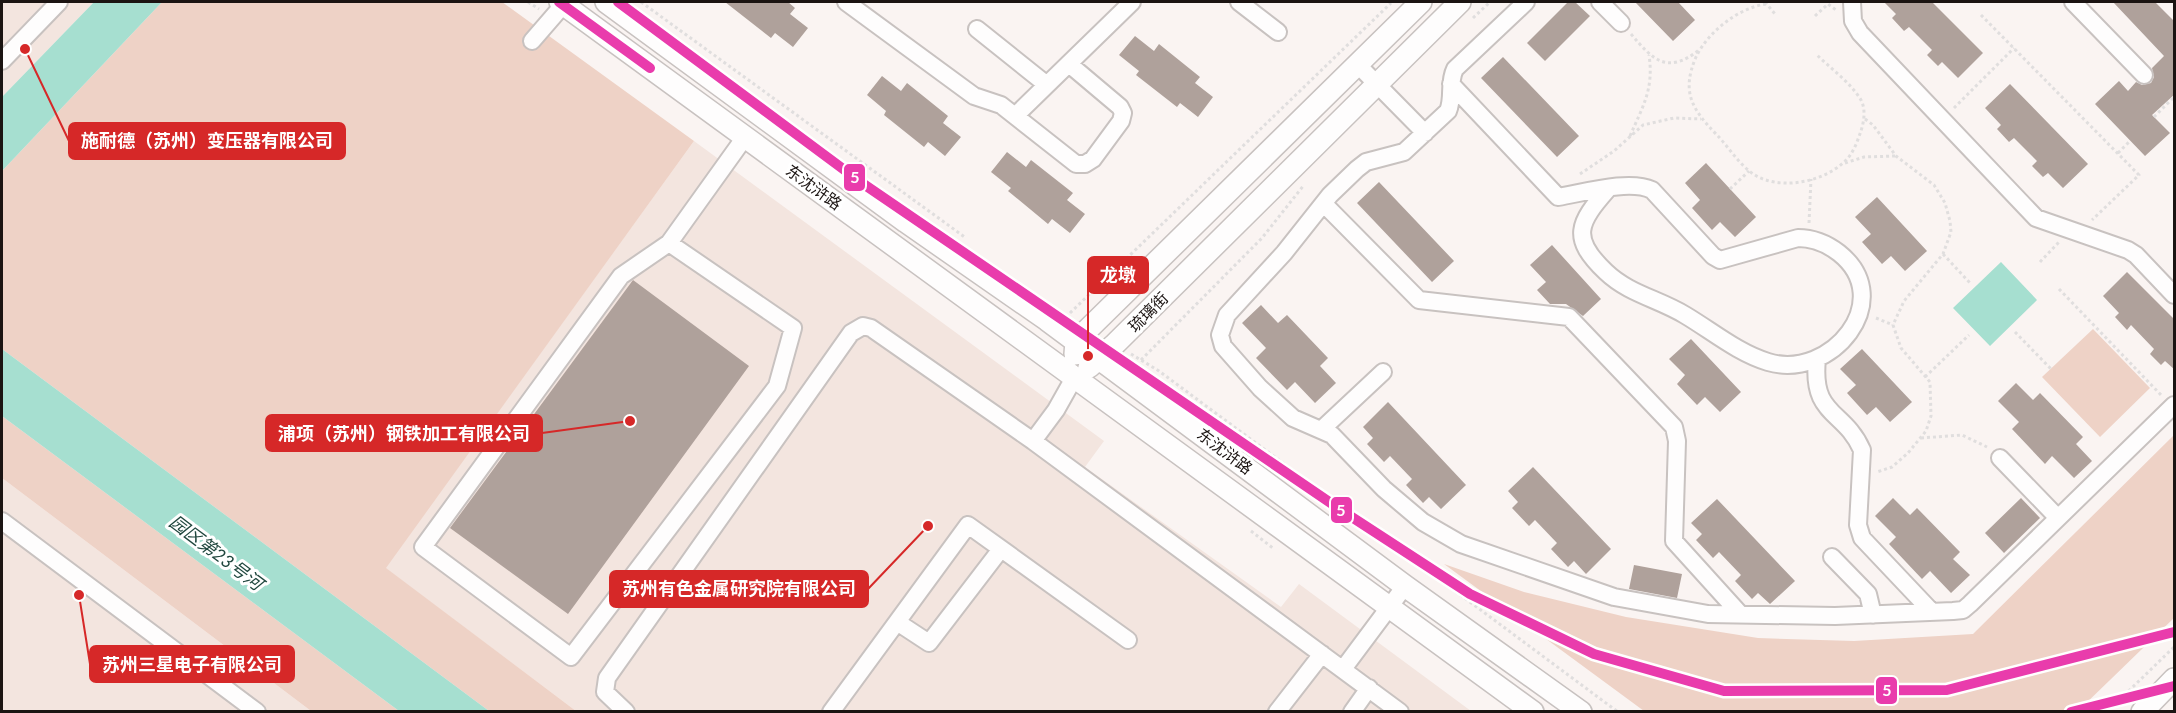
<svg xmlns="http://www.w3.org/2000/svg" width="2176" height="713" font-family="Lato,'Noto Sans SC',sans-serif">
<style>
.built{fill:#f3e5df}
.green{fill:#eed2c6}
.water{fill:#a6dfd0}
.building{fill:#afa19b}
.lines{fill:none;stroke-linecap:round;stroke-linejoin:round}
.minor-casing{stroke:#c8c2c0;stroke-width:20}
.major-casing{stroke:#c8c2c0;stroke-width:24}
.path{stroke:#e0dede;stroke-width:3;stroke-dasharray:3 3;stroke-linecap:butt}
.minor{stroke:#fefdfd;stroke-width:16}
.major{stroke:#fefdfd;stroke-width:21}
.metro-1-casing{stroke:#fff;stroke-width:15}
.metro-1{stroke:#e93cac;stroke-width:10}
.labels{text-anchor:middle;stroke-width:6;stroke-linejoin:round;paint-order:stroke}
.street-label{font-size:16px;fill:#1b1412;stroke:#fff}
.water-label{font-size:18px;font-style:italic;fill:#20473e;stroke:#fff}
.leader{fill:none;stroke:#d62828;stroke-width:2}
.callout-dot{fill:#d62828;stroke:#fff;stroke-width:2}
.callout{fill:#d62828;stroke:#d62828;stroke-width:2}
.callout-label{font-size:18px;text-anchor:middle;font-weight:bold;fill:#fff}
.line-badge{stroke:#fff;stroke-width:2}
.badge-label{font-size:16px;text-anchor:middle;font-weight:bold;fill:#fff}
</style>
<rect width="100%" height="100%" fill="#faf4f2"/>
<path class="built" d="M2,2H94L2,97Z
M694,141L1104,441L1085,467L1281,607L1299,584L1471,711H576L385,568Z
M2,478L311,711H2Z"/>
<path class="green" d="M162,2H502L694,141L386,568L576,711H489L2,349V171Z
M2093,329L2150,388L2100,437L2042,377Z
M2,416L399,711H311L2,478Z
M2174,435V618L2078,711H1644L1444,564L1524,592L1626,617L1758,638L1854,641L1973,634Z"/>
<path class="water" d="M94,2H162L2,171V97Z
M2001,262L2037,300L1990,346L1953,308Z
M2,349L489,711H399L2,416Z"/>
<path class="building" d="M725,2H788L795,8L790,14L808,28L793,47L775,33L771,38Z
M1568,2H1575L1590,16L1545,61L1527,43Z
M1635,2H1678L1695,20L1673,41Z
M1884,2H1932L1983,53L1958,78L1942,62L1938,66L1927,55L1932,50L1909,27L1904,31L1892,18L1896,14Z
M2113,2H2155L2175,22V94L2152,115L2170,133L2145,156L2095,104L2119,81L2128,91L2136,82L2142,85L2151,83L2154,77L2152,68L2164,56Z
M1135,36L1154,51L1159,44L1200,77L1195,83L1213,97L1198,117L1180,103L1177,107L1136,75L1139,71L1119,55Z
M1503,57L1579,136L1557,157L1481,78Z
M882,76L901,91L907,83L948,116L943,123L961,137L945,156L928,142L924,147L884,115L886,111L867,95Z
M2010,84L2088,164L2063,188L2048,173L2043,177L2032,166L2037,161L2014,138L2009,142L1997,129L2001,125L1985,108Z
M1007,152L1026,167L1031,160L1073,193L1067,200L1085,214L1070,233L1052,219L1048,224L1008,191L1011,188L991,172Z
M1706,163L1756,217L1735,237L1720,222L1712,230L1692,208L1700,200L1685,183Z
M1379,182L1454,261L1432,282L1357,203Z
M1877,197L1927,251L1905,271L1891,256L1882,264L1862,242L1871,234L1855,217Z
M1552,245L1601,299L1583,316L1566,304H1550L1537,290L1546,282L1530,265Z
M2127,272L2175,320V370L2165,361L2161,365L2150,354L2154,349L2131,325L2127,330L2115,317L2119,313L2103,296Z
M633,280L749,366L568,614L450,528Z
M1261,305L1278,323L1287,315L1328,358L1320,366L1336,383L1315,403L1295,382L1287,390L1256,358L1266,348L1242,323Z
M1691,339L1741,392L1720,412L1705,397L1697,405L1677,384L1685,375L1669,359Z
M1862,349L1912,402L1890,422L1876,407L1867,415L1847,393L1856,385L1840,369Z
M2016,383L2033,400L2040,393L2083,437L2076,444L2092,461L2074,478L2052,456L2045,464L2012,429L2019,422L1998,401Z
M1388,402L1466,485L1441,509L1429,497L1423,503L1406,485L1412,479L1390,456L1384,462L1367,444L1373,438L1363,427Z
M1533,467L1611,549L1586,574L1574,561L1568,567L1551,549L1557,543L1535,520L1529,526L1512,508L1518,502L1508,491Z
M1893,498L1910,515L1917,508L1960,552L1953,559L1970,575L1951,593L1930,571L1922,579L1889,544L1896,537L1875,516Z
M2021,498L2040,518L2004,553L1985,533Z
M1717,499L1795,581L1770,604L1758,593L1752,599L1735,581L1741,575L1719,552L1713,558L1696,540L1702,534L1691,523Z
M1634,565L1682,574L1677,598L1629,589Z"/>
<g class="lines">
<defs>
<path id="minor" d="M846,2L974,96L1001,105L1076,164H1085L1093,159L1121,121L1123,113L1120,107L1069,64
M1239,2L1278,32
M1526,2L1455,69C1448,83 1454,97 1448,111L1404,152L1366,162L1357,169L1330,195L1284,253L1227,315L1220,335L1223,346L1260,388L1293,418L1332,435L1384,489L1423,522L1461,544L1614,597L1708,614L1835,616L1953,611L1963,610L1970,604L2174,405
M1600,2L1621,23
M1852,2L1853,21L1860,33L2036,218L2128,250L2136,255L2174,295
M2073,2L2144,75
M977,29L1047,85
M532,41L564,4
M2,61L59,2
M1357,64L1425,133
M1451,84L1558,197C1583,193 1629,179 1652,190L1713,256L1720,260L1798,238C1814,238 1826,243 1839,253C1898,300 1831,381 1768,362C1738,353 1712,331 1685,315C1659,299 1629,294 1606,272C1570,238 1578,223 1608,189
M1015,116L1132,2
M1324,204L1419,300L1569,317L1674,427L1677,441L1674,541L1741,615
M669,243L793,328L777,386L571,657L423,547L621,276L669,243L745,137
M1817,359C1811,417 1844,409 1862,450L1858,525L1862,538L1932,612
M1321,430L1383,372
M1033,441L1056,410L1074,378
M2000,458L2058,518
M2,521L257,712
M1832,557L1868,594L1873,615
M897,622L929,643L1001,549
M1343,669L1405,586
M626,712L605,692L607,678L851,333L863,326L871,328L1033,441L1400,712
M831,712L968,525L1128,640
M1277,712L1322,654
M1352,712L1369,688"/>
<path id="major" d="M560,2L1533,712
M606,2L906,222L1047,320L1405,586L1581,712
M1075,354L1076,341L1421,2
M1089,367L1114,345L1460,2
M2142,712L2174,679"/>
</defs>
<use href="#minor" class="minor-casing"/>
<use href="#major" class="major-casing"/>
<path class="path" d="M528,2L539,9
M641,2L966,238
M1765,2L1775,14
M1766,4C1738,8 1708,32 1696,57C1681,92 1692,109 1716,134C1731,149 1744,174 1766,180C1790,188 1824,180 1843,163C1853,155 1857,142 1861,131C1864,121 1866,110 1861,100C1851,83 1830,68 1816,54
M1981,15L2139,175L2092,220
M1815,16L1828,4L1836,10
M1473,18L1490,2
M1631,34C1653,60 1667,75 1699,50
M1954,108L2014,48
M2154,117L2174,97
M1865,119L1873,125L1896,156L1934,185L1945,203L1950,221L1951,232L1943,254L1904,301L1893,325L1901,348L1930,382L1931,416L1926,431L1908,453L1892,467L1877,472
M1630,136C1643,106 1654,89 1649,55
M2118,153L2130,141
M1845,163L1864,157L1896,156
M1580,174L1614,151L1643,125L1674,118L1701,119
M1730,189L1749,171
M1809,223L1811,179
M1943,254L1970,283
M2040,262L2059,242
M2059,289L2162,396
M1070,313L1391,3
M1876,318L1893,325
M2015,332L2051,369
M1131,354L1159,371L1618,712
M1141,360L1262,238L1304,185
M1925,377L1969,335
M1921,438L1962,435L1987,447
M1251,531L1274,549
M2107,712L2174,647"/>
<use href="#minor" class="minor"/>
<use href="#major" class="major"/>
<defs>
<path id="metro-1" d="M559,2L650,68
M618,2L862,183L1338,508L1470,594L1594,654L1724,691L1947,690L2174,632
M2071,712L2174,686"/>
</defs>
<use href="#metro-1" class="metro-1-casing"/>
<use href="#metro-1" class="metro-1"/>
</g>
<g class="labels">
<g class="street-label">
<text transform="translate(814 187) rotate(36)" y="6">东沈浒路</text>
<text transform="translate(1148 312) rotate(-45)" y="6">琉璃街</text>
<text transform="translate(1225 451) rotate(37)" y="6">东沈浒路</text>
</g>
<g class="water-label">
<text transform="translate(216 553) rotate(37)" y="6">园区第23号河</text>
</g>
</g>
<path class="leader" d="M25 49L69 141M1088 356L1088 275M630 421L542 433M928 526L868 589M79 595L90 664"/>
<g class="callout-dot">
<circle cx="25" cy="49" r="6"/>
<circle cx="1088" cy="356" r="6"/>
<circle cx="630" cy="421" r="6"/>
<circle cx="928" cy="526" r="6"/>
<circle cx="79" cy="595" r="6"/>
</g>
<g class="callout">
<rect x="69" y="123" width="276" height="36" rx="6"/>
<rect x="1088" y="257" width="60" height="36" rx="6"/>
<rect x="266" y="415" width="276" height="36" rx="6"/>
<rect x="610" y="571" width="258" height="36" rx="6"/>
<rect x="90" y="646" width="204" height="36" rx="6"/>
</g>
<g class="callout-label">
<text x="207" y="147">施耐德（苏州）变压器有限公司</text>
<text x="1118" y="281">龙墩</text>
<text x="404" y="440">浦项（苏州）钢铁加工有限公司</text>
<text x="739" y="595">苏州有色金属研究院有限公司</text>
<text x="192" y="671">苏州三星电子有限公司</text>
</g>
<g class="line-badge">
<rect x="843" y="163" width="23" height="29" rx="6" fill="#e93cac"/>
<rect x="1330" y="496" width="23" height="28" rx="6" fill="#e93cac"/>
<rect x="1875" y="676" width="23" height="29" rx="6" fill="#e93cac"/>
</g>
<g class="badge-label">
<text x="855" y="183">5</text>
<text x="1341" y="516">5</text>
<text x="1887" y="696">5</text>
</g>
<rect width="2176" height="713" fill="none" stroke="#1b1412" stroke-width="6"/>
</svg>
